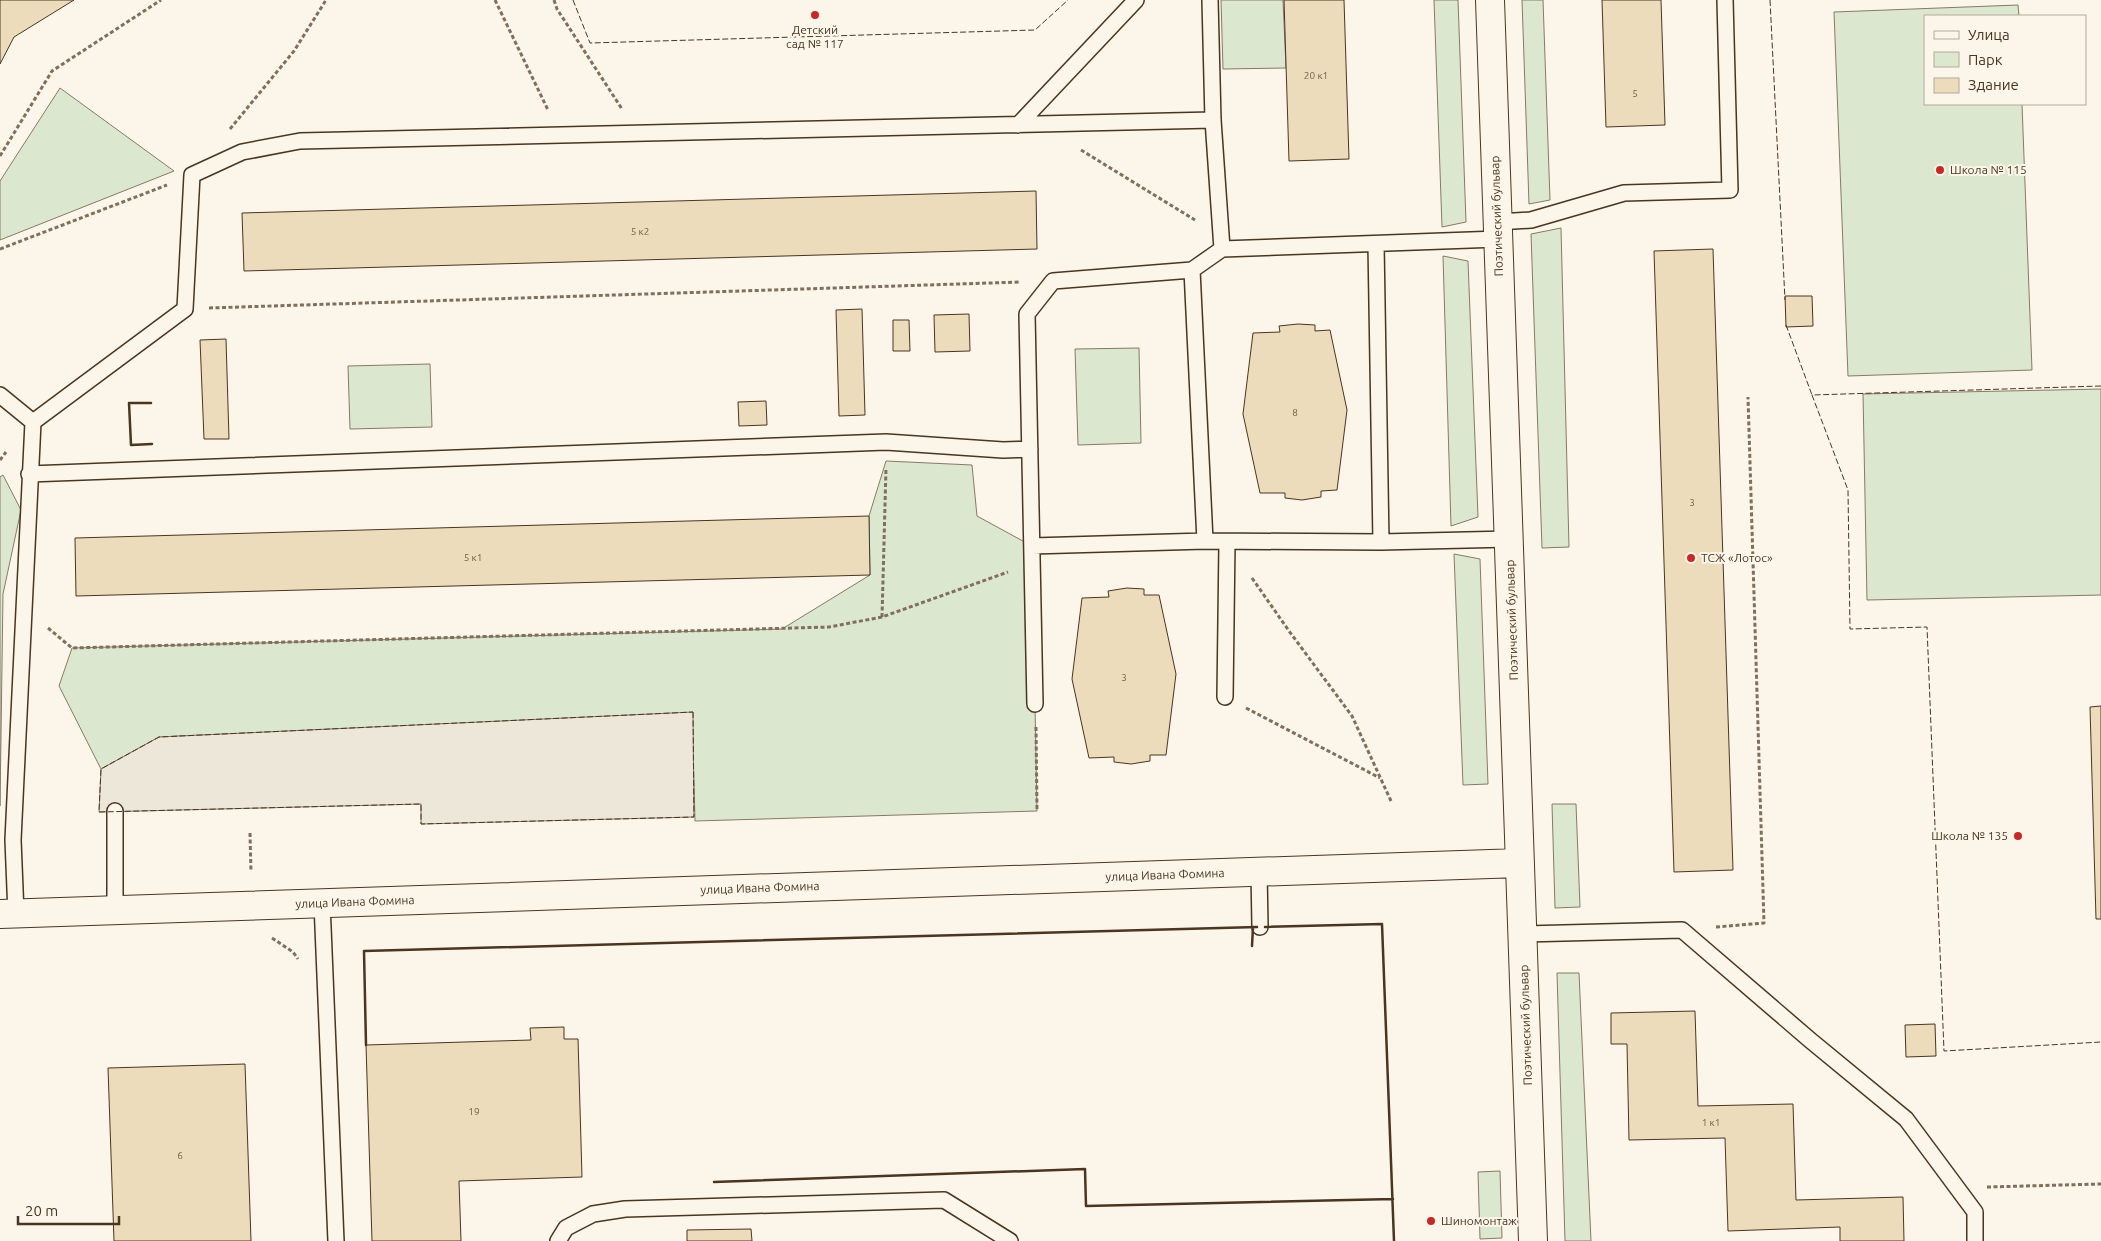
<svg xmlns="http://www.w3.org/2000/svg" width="2101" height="1241" font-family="Ubuntu,sans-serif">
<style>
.green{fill:#dce7d0;stroke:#887966}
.parking{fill:#ede7d9;stroke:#887966}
.building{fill:#ecdcbc;stroke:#4a3520}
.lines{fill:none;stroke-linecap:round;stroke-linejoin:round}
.service-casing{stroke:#4a3520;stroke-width:18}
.minor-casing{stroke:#4a3520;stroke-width:30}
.path{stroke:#7f6f5c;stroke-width:3;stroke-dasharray:4 2.5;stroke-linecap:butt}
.service{stroke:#fbf6e9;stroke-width:15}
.minor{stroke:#fbf6e9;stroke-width:28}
.fence{stroke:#4a3520;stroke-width:1;stroke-dasharray:6 2.5;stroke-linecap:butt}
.wall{stroke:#4a3520;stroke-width:2.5}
.poi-dot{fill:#c62828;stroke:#fbf6e9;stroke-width:2}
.labels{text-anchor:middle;stroke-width:4;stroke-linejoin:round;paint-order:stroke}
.number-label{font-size:10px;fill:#725f47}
.poi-label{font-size:12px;fill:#4a3520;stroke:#fbf6e9;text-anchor:start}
.street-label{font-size:12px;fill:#4a3520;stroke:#fbf6e9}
</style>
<rect width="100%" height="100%" fill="#fbf6e9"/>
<path class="green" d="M1221,0H1283L1286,68L1223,69Z
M1434,0H1458L1466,222L1442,227Z
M1522,0H1543L1550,200L1529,204Z
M2018,5L2019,16H1925V104H2022L2032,370L1848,376L1834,12Z
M60,88L174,171L0,240V181Z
M1561,228L1569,547L1542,548L1531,234Z
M1443,256L1468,261L1478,517L1451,526Z
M1139,348L1141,443L1078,445L1075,349Z
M430,364L432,427L350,429L348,366Z
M2101,389V595L1867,600L1863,394Z
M886,461L972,465L977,516L1032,546L1037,811L695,821L692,713L159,737L101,769L59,686L72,648L782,629L870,575L869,516Z
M3,475L21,510L3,594L0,806V477Z
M1454,554L1480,559L1488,784L1463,785Z
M1552,804H1576L1580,907L1555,908Z
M1557,973H1579L1591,1241H1565Z
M1500,1171L1502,1238L1480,1239L1478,1172Z"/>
<path class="parking" d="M693,712L694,817L421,824V804L99,812L101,769L159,737Z"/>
<path class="building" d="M0,0H74L14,37L0,64Z
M1284,0H1344L1349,159L1289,161Z
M1602,0H1661L1665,125L1606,127Z
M1036,191L1037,249L244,271L242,213Z
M1713,249L1733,870L1674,872L1654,251Z
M1785,296H1812L1813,326L1786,327Z
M862,309L865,415L839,416L836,310Z
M969,314L970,351L935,352L934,315Z
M893,320H909L910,351H893Z
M1298,324L1315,325V331L1330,330L1347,410L1337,490L1321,491V497L1302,500L1285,498V493H1260L1243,414L1253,333L1280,332L1279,326Z
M226,339L229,439H204L200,340Z
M766,401L767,425L739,426L738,402Z
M869,516L870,575L76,596L75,538Z
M1127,588L1144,589V595H1159L1176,674L1166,755H1150V761L1131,764L1114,762V757L1089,758L1072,679L1082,598L1109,597L1108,591Z
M2101,706V919H2096L2090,707Z
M1695,1011L1698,1106L1793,1104L1796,1200L1903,1197L1904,1241H1840V1227L1728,1231L1725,1138L1629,1140L1627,1044H1611V1013Z
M1935,1024L1936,1056L1906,1057L1905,1025Z
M564,1027V1039H578L582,1177L459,1181L461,1241H372L366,1045L531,1040L530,1028Z
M245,1064L251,1241H114L108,1068Z
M751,1229L752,1241H687V1230Z"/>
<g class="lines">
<defs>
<path id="service" d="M1210,0L1213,120L1222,249
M1018,125L1136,0
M1498,222L1531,220L1624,193L1730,190L1725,0
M1376,244L1381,542
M1192,270L1222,249L1498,239
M0,395L33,422L13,840L16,914
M33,422L185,309L192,175L242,152L300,141L1213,120
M29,474L886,442L1003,450L1030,449
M1032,546L1205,541L1381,542L1510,539
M1225,697L1227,542
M1035,704L1027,314L1053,281L1192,270L1205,541
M115,811V910
M1259,871L1260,927
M322,903L336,1241
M1523,934L1682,930L1810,1040L1906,1119L1975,1212V1241
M558,1241L566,1228L593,1214L625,1209L944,1200L1010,1241"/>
<path id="minor" d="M1490,0L1533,1241
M0,914L1520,863"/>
</defs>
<use href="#service" class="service-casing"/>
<use href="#minor" class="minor-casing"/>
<path class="path" d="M495,0L548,110
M554,0L557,9L622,109
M230,129L294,51L326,0
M1081,150L1195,220
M0,156L52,71L161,0
M0,249L167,185
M209,308L1020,282
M0,460L6,452
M1252,578L1289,631L1352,716L1391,801
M882,617L886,468
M48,628L72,648L829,627L882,617L1008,572
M1246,708L1380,778
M1036,727L1037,811
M250,833L251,872
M1716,927L1764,923L1748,397
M272,938L293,952L298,959
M1987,1187L2101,1184"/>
<use href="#service" class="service"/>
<use href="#minor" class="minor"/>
<path class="fence" d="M573,0L590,43L1035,30L1068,0
M1770,0L1785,300
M1786,325L1812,395
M2101,386L1812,395L1848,490L1850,629L1927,627L1944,1051L2101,1042
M693,712L694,817L421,824V804L99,812L101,769L159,737Z"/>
<path class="wall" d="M151,403H129L131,445L152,444
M1265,927L1382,924L1394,1241
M1252,946L1253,927
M366,1045L364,951L1257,927
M714,1182L1085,1169L1086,1206L1393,1199"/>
</g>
<g class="poi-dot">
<circle cx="815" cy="15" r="5"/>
<circle cx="1940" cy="170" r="5"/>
<circle cx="1691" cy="558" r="5"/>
<circle cx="2018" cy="836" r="5"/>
<circle cx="1431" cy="1221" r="5"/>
</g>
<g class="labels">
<g class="number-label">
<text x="1316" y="79">20 к1</text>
<text x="1635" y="97">5</text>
<text x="640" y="235">5 к2</text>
<text x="1295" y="416">8</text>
<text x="1692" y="506">3</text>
<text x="473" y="561">5 к1</text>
<text x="1124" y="681">3</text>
<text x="474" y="1115">19</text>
<text x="1711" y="1126">1 к1</text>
<text x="180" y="1159">6</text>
</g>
<g class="poi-label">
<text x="815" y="34" text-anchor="middle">Детский<tspan x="815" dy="14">сад № 117</tspan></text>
<text x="1950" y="174">Школа № 115</text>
<text x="1701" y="562">ТСЖ «Лотос»</text>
<text x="2008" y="840" text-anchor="end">Школа № 135</text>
<text x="1441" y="1225">Шиномонтаж</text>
</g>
<g class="street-label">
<text transform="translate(1497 216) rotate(-92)" y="4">Поэтический бульвар</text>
<text transform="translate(1512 620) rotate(-92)" y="4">Поэтический бульвар</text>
<text transform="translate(1165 875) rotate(-2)" y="4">улица Ивана Фомина</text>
<text transform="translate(760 888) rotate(-2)" y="4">улица Ивана Фомина</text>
<text transform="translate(355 902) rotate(-2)" y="4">улица Ивана Фомина</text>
<text transform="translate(1526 1025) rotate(-92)" y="4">Поэтический бульвар</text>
</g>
</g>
<rect x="1924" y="15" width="162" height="90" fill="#fbf6e9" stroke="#b4a999"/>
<rect x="1934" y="31" width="25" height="8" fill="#fbf6e9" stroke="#b4a999"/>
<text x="1968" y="40" font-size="15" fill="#4a3520">Улица</text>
<rect x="1934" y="52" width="25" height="15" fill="#dce7d0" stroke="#b4a999"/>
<text x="1968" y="65" font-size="15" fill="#4a3520">Парк</text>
<rect x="1934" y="78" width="25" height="15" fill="#ecdcbc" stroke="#b4a999"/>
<text x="1968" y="90" font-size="15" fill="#4a3520">Здание</text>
<path d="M18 1216v8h101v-8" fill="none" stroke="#4a3520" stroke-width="2.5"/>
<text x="25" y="1216" font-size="15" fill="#4a3520" stroke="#fbf6e9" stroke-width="4" paint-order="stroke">20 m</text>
</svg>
